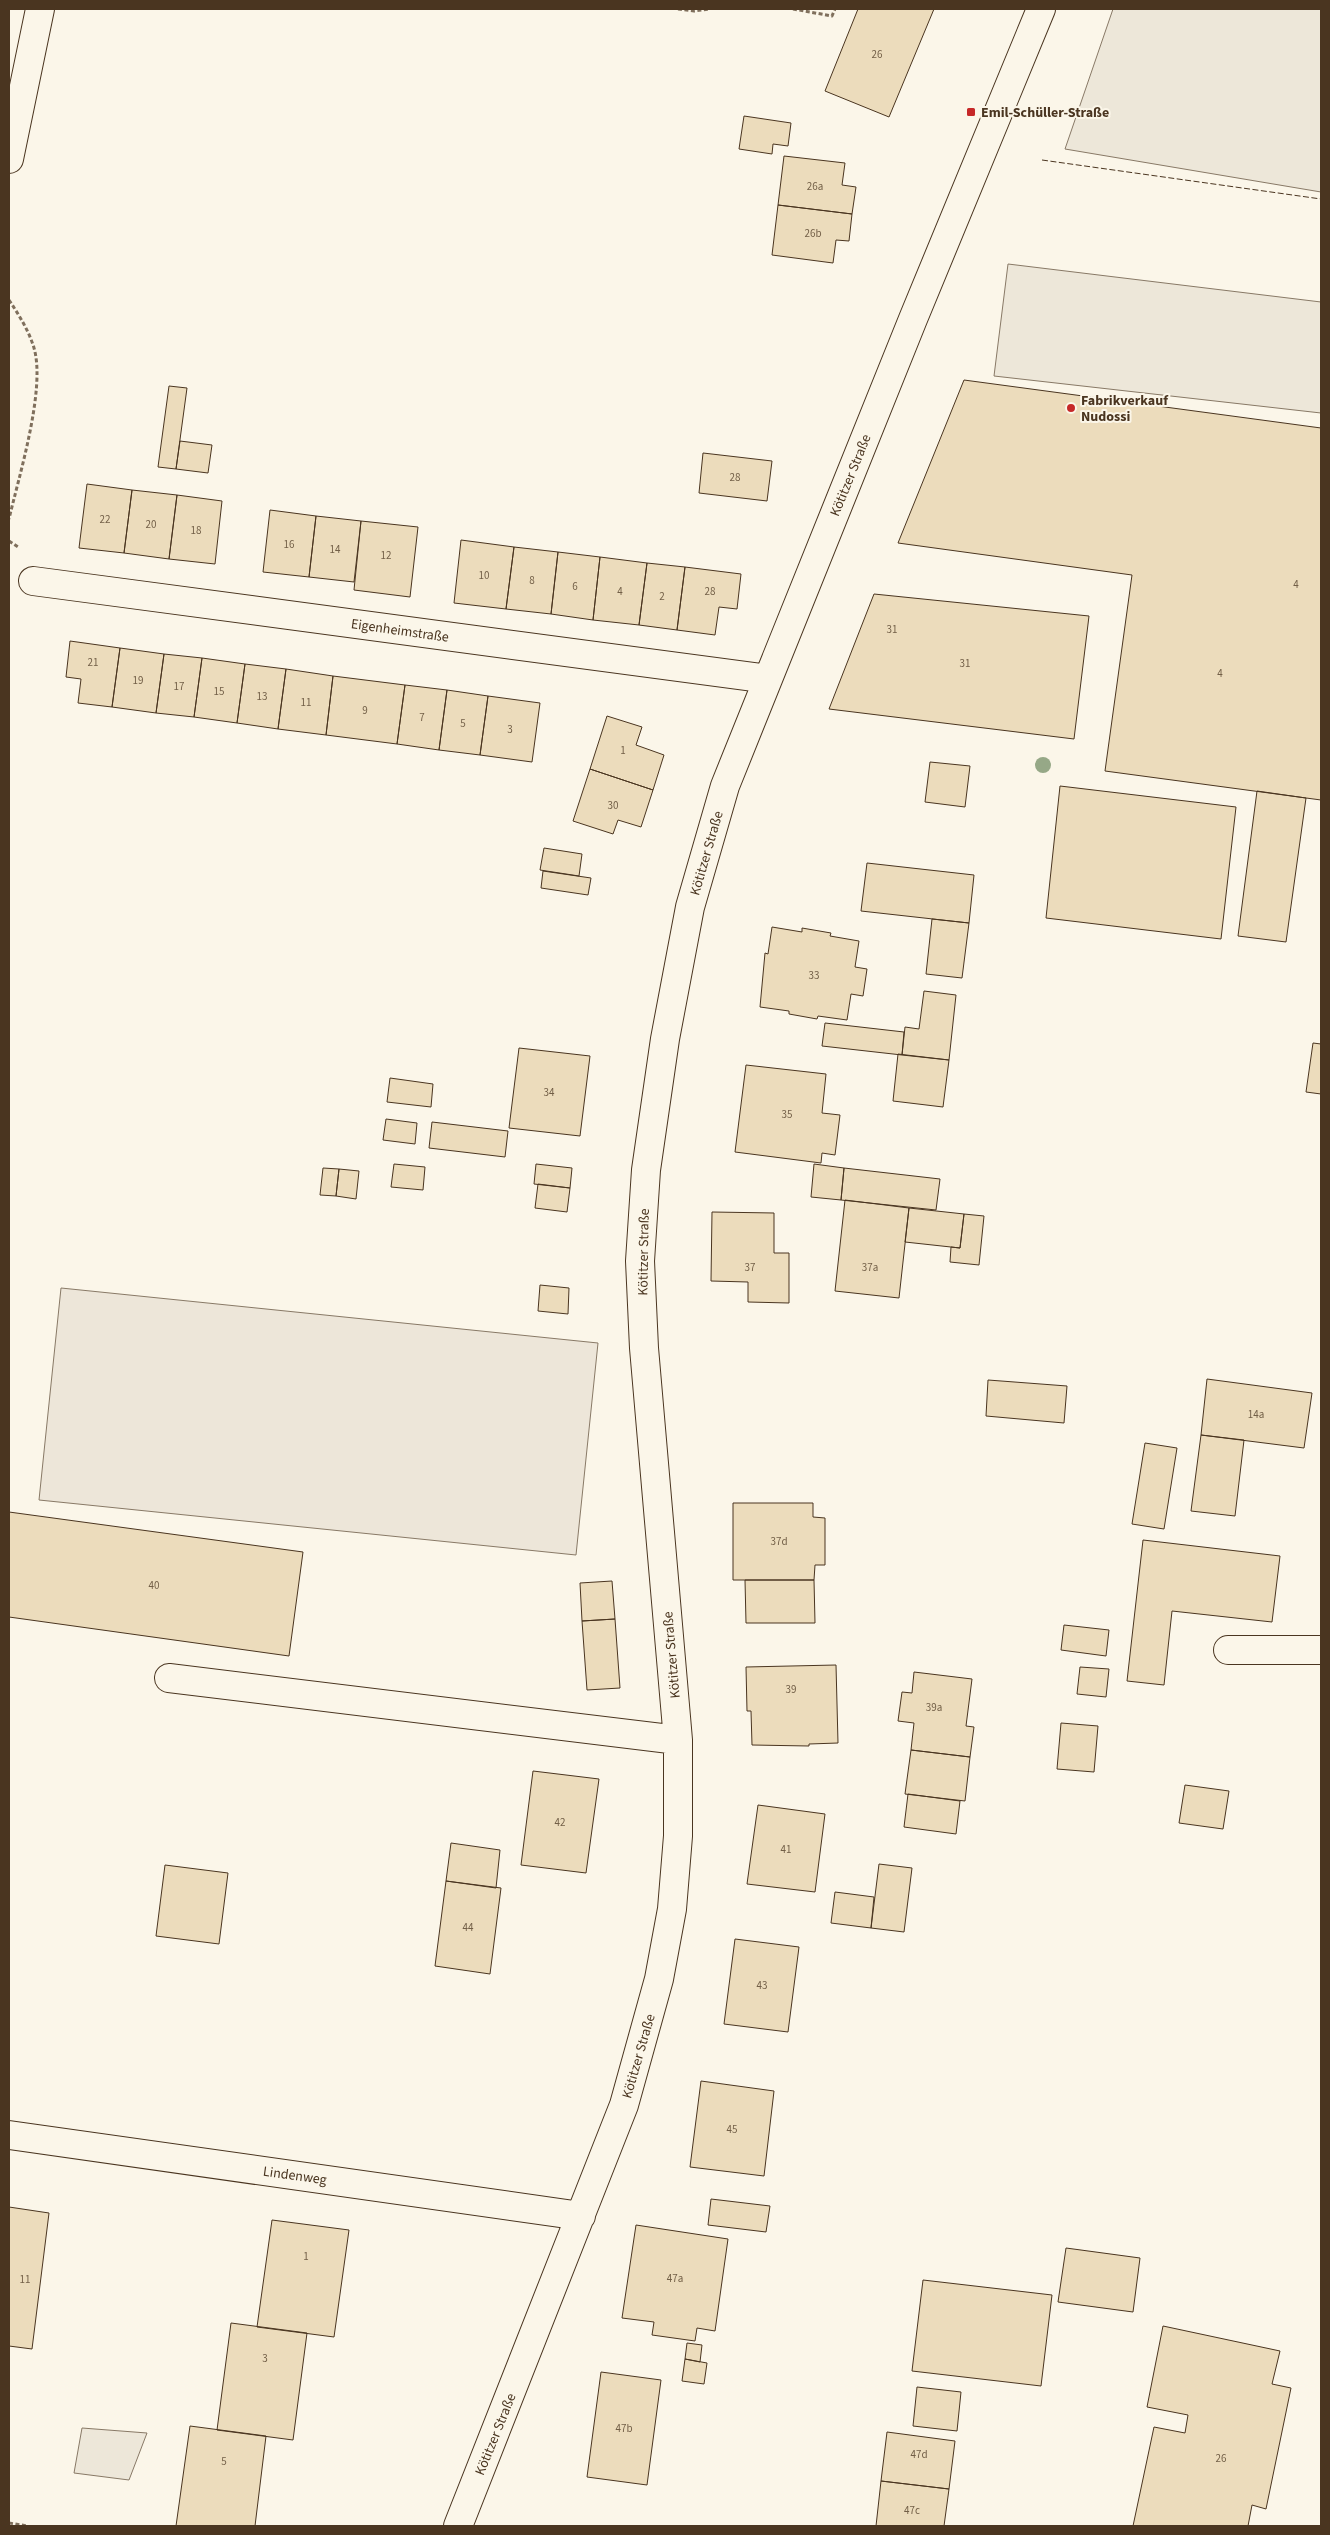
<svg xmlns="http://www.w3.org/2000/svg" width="1330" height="2535" font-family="'Source Sans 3',sans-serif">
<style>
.green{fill:#ede6d9;stroke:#887966}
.parking{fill:#ede7d9;stroke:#887966}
.building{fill:#ecdcbc;stroke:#4a3520}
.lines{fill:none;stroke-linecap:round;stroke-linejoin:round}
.minor-casing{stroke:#4a3520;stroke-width:30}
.path{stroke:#7f6f5c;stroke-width:3;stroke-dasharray:4 2.5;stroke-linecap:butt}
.minor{stroke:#fbf6e9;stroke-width:28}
.fence{stroke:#4a3520;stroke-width:1;stroke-dasharray:6 2.5;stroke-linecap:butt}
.tree{fill:#96a887}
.poi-dot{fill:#c62828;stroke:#fbf6e9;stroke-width:2}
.labels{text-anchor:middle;stroke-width:4;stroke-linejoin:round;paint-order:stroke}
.number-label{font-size:11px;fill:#725f47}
.poi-label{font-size:14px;font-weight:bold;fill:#4a3520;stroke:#fbf6e9;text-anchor:start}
.street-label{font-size:14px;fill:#4a3520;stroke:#fbf6e9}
</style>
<rect width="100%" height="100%" fill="#fbf6e9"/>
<path class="green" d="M61,1288L598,1343L576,1555L39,1500Z"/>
<path class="parking" d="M1113,9H1321V192L1065,149Z
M1008,264L1321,302V413L994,376Z
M82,2428L147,2433L129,2480L74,2473Z"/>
<path class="building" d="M858,9H934L889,117L825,91Z
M744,116L791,123L788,146L773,144L772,154L739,149Z
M784,156L845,163L842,185L856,187L852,214L778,205Z
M778,205L852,214L849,241L836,240L833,263L772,255Z
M964,380L1321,428V800L1105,771L1132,575L898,543Z
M169,386L187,388L176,469L158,467Z
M180,441L212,445L208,473L176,469Z
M703,453L772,461L767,501L699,493Z
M87,484L132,490L124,553L79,548Z
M132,490L177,495L169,559L124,553Z
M177,495L222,501L215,564L169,559Z
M270,510L316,516L309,577L263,572Z
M316,516L361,521L354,582L309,577Z
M361,521L418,527L410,597L354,590Z
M461,540L514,547L506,609L454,603Z
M514,547L558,552L551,614L506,609Z
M558,552L600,557L593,620L551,614Z
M600,557L647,563L639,625L593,620Z
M647,563L685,567L677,630L639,625Z
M685,567L741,574L737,609L719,607L715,635L677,630Z
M874,594L1089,616L1074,739L829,709Z
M70,641L120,648L112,707L78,703L81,679L66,677Z
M120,648L164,654L156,713L112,707Z
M164,654L202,658L194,717L156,713Z
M202,658L245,664L237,723L194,717Z
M245,664L286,669L278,729L237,723Z
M286,669L333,676L326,735L278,729Z
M333,676L405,685L397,744L326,735Z
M405,685L447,690L439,750L397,744Z
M447,690L488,696L480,755L439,750Z
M488,696L540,703L532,762L480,755Z
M607,716L642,727L636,745L664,755L653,790L590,769Z
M930,762L970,766L965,807L925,802Z
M590,769L653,790L641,827L618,820L613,834L573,821Z
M1060,786L1236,807L1221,939L1046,918Z
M1257,791L1306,798L1286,942L1238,936Z
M544,848L582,854L579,876L540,870Z
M867,863L974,875L969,923L861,911Z
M543,871L591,878L588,895L541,888Z
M932,919L969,923L962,978L926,974Z
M772,927L802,932V928L831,933L830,936L859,941L855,967L867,969L863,996L851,994L847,1020L818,1016L817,1019L789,1014V1011L760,1007L765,953L768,954Z
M924,991L956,995L949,1060L902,1055L905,1027L919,1029Z
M825,1023L904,1032L902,1055L822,1046Z
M1313,1043L1321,1044V1094L1306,1092Z
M519,1048L590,1056L580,1136L509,1128Z
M898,1054L949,1060L943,1107L893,1101Z
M746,1065L826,1074L822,1113L840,1115L835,1155L822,1153L821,1163L735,1152Z
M390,1078L433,1084L431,1107L387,1102Z
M386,1119L417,1123L415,1144L383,1140Z
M432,1122L508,1131L505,1157L429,1148Z
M394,1164L425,1167L423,1190L391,1187Z
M536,1164L572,1168L570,1188L534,1184Z
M814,1164L844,1168L841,1200L811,1197Z
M323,1168L339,1169L336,1196L320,1195Z
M844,1168L940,1179L936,1210L841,1200Z
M339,1169L359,1171L356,1199L336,1196Z
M538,1184L570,1188L567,1212L535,1208Z
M845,1200L909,1208L899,1298L835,1291Z
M909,1208L964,1214L960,1248L905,1242Z
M712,1212L774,1213V1253H789V1303L748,1302V1282L711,1281Z
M964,1214L984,1216L979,1265L950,1262L951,1247L960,1248Z
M540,1285L569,1288L568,1314L538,1311Z
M1207,1379L1312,1393L1304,1448L1201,1435Z
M988,1380L1067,1386L1064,1423L986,1416Z
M1201,1435L1244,1440L1235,1516L1191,1511Z
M1145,1443L1177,1448L1164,1529L1132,1524Z
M733,1503H813V1517L825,1518V1565H815L814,1580H733Z
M9,1512L303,1552L289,1656L9,1617Z
M1143,1540L1280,1556L1272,1622L1172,1611L1164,1685L1127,1681Z
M745,1580H814L815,1623H746Z
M612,1581L615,1619L582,1621L580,1583Z
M615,1619L620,1688L587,1690L582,1621Z
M1064,1625L1109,1630L1106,1656L1061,1650Z
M836,1665L838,1743L809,1744V1746L752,1745L751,1711H747L746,1667Z
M1080,1667L1109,1669L1106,1697L1077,1694Z
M914,1672L972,1679L966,1726L974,1727L970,1757L911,1750L914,1723L898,1721L902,1692L912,1693Z
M1061,1723L1098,1726L1094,1772L1057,1769Z
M911,1750L970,1757L965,1801L905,1794Z
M533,1771L599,1779L586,1873L521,1865Z
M1185,1785L1229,1791L1223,1829L1179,1823Z
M908,1794L960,1801L956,1834L904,1827Z
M758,1805L825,1814L815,1892L747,1884Z
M451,1843L500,1850L496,1888L446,1881Z
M879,1864L912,1868L904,1932L871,1928Z
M165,1865L228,1873L219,1944L156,1936Z
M446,1881L501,1888L490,1974L435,1966Z
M835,1892L874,1897L871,1928L831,1923Z
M735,1939L799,1947L788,2032L724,2024Z
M701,2081L774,2091L764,2176L690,2167Z
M711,2199L770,2206L766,2232L708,2225Z
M9,2207L49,2213L32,2349L9,2346Z
M272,2220L349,2230L334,2337L257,2327Z
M636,2225L728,2239L715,2331L697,2328L695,2341L652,2335L654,2322L622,2318Z
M1066,2248L1140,2258L1133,2312L1058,2302Z
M923,2280L1052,2295L1041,2386L912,2371Z
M231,2323L307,2333L293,2440L217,2430Z
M1163,2326L1280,2351L1272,2384L1291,2388L1266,2509L1252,2505L1248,2526H1133L1154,2427L1185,2433L1188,2415L1147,2407Z
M687,2343L702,2345L700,2362L685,2359Z
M685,2359L707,2363L704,2384L682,2381Z
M601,2372L661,2380L647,2485L587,2477Z
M917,2387L961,2392L957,2431L913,2426Z
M190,2426L266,2436L255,2526H176Z
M887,2432L955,2441L949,2489L881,2481Z
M881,2481L949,2489L944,2526H876Z"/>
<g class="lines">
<defs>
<path id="minor" d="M9,159L40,9
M33,581L768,679
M1228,1650H1321
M169,1678L678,1740
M9,2135L581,2216
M458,2526L624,2105L659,1979L672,1909L678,1836V1740L644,1348L640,1261L646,1170L665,1039L690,907L725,786L913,319L1041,9"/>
</defs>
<use href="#minor" class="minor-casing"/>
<path class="path" d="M678,9L694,11L710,9
M793,9L832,16L835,9
M9,300C19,315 29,331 34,348C46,389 19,476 9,519
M9,541L18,547
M9,2523L28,2526"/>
<use href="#minor" class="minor"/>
<path class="fence" d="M1042,160L1321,199"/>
</g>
<circle class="tree" cx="1043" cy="765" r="8"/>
<g class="poi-dot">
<rect x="966" y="107" width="10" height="10" rx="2.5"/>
<circle cx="1071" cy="408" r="5"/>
</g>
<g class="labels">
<g class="number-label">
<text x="877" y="58">26</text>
<text x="815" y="190">26a</text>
<text x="813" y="237">26b</text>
<text x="735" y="481">28</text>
<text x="105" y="523">22</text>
<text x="151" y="528">20</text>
<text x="196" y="534">18</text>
<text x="289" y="548">16</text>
<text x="335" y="553">14</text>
<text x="386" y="559">12</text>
<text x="484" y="579">10</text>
<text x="532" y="584">8</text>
<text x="1296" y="588">4</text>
<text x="575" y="590">6</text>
<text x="620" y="595">4</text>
<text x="710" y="595">28</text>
<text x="662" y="600">2</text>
<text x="892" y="633">31</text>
<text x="93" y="666">21</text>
<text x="965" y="667">31</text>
<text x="1220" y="677">4</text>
<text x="138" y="684">19</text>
<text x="179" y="690">17</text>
<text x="219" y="695">15</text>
<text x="262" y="700">13</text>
<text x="306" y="706">11</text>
<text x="365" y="714">9</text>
<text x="422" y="721">7</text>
<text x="463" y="727">5</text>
<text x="510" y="733">3</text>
<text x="623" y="754">1</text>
<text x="613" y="809">30</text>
<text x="814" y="979">33</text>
<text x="549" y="1096">34</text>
<text x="787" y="1118">35</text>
<text x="750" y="1271">37</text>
<text x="870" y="1271">37a</text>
<text x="1256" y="1418">14a</text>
<text x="779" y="1545">37d</text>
<text x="154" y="1589">40</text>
<text x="791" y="1693">39</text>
<text x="934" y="1711">39a</text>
<text x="560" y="1826">42</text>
<text x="786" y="1853">41</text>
<text x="468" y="1931">44</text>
<text x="762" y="1989">43</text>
<text x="732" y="2133">45</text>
<text x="306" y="2260">1</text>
<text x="675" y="2282">47a</text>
<text x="25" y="2283">11</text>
<text x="265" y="2362">3</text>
<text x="624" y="2432">47b</text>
<text x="919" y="2458">47d</text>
<text x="1221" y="2462">26</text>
<text x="224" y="2465">5</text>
<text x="912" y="2514">47c</text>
</g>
<g class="poi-label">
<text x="981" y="117">Emil-Schüller-Straße</text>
<text x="1081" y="405">Fabrikverkauf<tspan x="1081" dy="16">Nudossi</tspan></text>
</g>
<g class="street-label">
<text transform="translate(850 475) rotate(-68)" y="5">Kötitzer Straße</text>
<text transform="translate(400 630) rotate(8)" y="5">Eigenheimstraße</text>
<text transform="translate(706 853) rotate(-74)" y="5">Kötitzer Straße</text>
<text transform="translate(643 1252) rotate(-89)" y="5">Kötitzer Straße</text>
<text transform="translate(671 1655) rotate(-95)" y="5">Kötitzer Straße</text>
<text transform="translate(638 2056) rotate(-74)" y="5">Kötitzer Straße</text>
<text transform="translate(295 2175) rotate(8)" y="5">Lindenweg</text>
<text transform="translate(495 2434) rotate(-68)" y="5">Kötitzer Straße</text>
</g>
</g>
<rect width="1330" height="2535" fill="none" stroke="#4a3520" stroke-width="20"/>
</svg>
